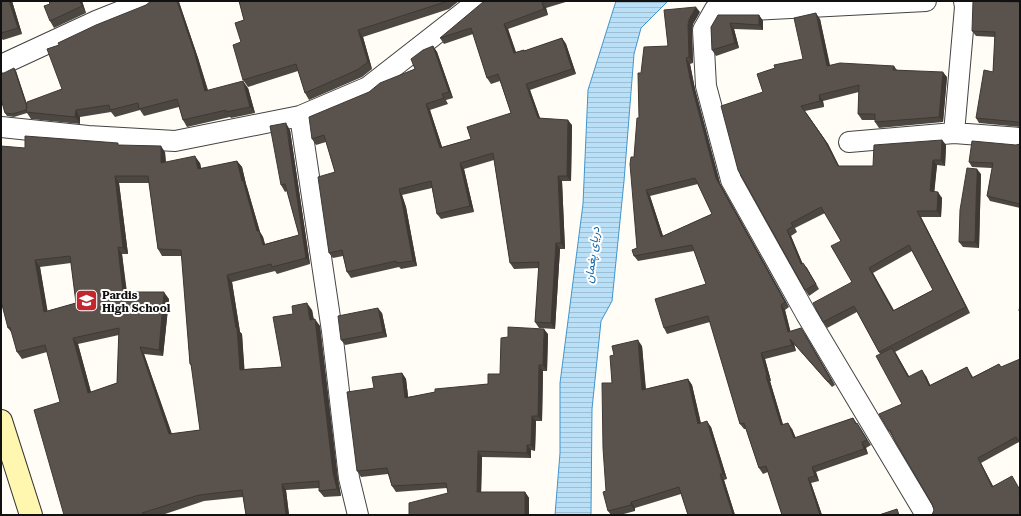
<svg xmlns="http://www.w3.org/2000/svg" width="1021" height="516" font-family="'Roboto Serif',Vazirmatn,serif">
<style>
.water{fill:url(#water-rules);stroke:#3f96cf}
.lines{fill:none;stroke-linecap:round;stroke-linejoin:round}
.street-casing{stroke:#444;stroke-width:22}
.secondary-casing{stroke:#333;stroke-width:24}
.street{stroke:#fff;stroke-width:20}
.secondary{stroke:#fff6b0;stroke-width:22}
.wall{fill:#4d4742;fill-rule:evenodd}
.shaded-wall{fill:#3f3936}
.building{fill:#5a524d;stroke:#3f3936;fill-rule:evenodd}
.labels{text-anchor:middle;stroke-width:4;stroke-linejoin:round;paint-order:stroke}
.poi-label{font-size:11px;font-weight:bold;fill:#111;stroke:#fff;text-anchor:start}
.water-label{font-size:12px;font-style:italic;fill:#1768a6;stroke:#fff}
</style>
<defs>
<pattern id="water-rules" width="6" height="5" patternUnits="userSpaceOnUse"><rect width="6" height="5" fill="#b9e0f7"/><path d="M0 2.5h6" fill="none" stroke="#9ebfd3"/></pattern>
</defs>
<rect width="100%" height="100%" fill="#fffdf5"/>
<path class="water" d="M616,1H668L641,28L634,54L624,181L612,301L601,321L592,409L591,515H555L560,453V383L583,204L588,90Z"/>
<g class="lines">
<defs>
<path id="street" d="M926,1L750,10L715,9L703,30L706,86L731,180L806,314L926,515
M1,65L96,21L146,1
M300,116L332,331L349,478L358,515
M1,127L88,136L175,141L300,116L368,87L478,1
M954,133L965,7L964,1
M849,142L954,133L1020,138"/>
<path id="secondary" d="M1,421L31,515"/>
</defs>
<use href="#street" class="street-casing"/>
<use href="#secondary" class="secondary-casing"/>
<use href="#street" class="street"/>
<use href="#secondary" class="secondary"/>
</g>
<path class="wall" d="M1,1H12L22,34L3,40L1,38Z
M49,1H82L86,13L54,28L50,21V4Z
M239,1H459L449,9L363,37L372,69L362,77L309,100L305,93L298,71L248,87L243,80L241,42L244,20Z
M486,1H569L546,8L548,15L508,29L516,52L524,50L525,51L562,38L566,44L576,74L530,90L540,118L572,125L571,181H562L565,249H560L555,329L539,328L535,322L539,268L514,269L510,263L494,160L464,169L474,212L441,219L437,214L432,188L402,195L406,207L417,266L401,269L399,267L351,278L347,272L343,256L333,258L329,253L335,172L326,142L316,145L312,139L369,92L415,69L433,46L437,52L453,98L446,100L448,104L430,110L442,147L471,139L511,113L500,81L491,84L487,78L473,34L444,44L440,38Z
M1018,1L1020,2V127L979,123L976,118L993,72L995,37L976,36L972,31Z
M179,2L198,58L208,90L248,88L255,113L231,118L230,117L187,127L183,120L179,107L144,116L140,110L115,117L111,112L80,117V124L31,119L27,113L14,117L7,116L5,113L16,71L27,104L62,89Z
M700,12L693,24L692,30L693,63L690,64L695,89L720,183L789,307L785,310L790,331L805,334L835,385L832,387L794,344L796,351L765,359L771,381H770L783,425L792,429L796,438L853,418L861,429L871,445L866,448L868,454L816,472L819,481L811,483L822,515H782L768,472L763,474L759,468L746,429H744L740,424L710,322L667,334L664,328L706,284L694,251L638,261L634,256L637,248L634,157L639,118L641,73ZM698,184L712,214L663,236L650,196Z
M759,15L763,21V30L734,29L739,48L716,56L712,50L711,27Z
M820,19L830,65L894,66L897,70L947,77L943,122L879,128L875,122V120H862L858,114L859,92L823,101L824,107L805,111L828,144L839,166H873L942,140L946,145L945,166L937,165L934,191L942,198L941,217H921L970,313L895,352L909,376H926L930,385L967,367L973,377L999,364L1019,442L981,463L993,486L1015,481L934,510L932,504L892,436L889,431L902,404L880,354L857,312L827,328L823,322L852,282L841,241L825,213L795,228L797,232L791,236L802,263L807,268L819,289L809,296L805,290L738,170L763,92L803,59ZM912,251L933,290L894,310L873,273Z
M290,130L310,264L277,274L275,271L232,282L240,332L242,334L244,369L282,367L293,314L312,310L314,320L320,326L338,479L341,496L324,497L319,491V488L286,490L289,515H246L243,497L204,501L162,515H64L60,402L47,352L22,359L17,352L12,333L8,328L25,148L119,145L165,152L166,162L200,163L201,169L237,161L242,167L246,184L247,187L260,232L263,237L265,244L299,235L287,191L285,192L281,185ZM119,183H149L158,249L162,256H182L190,364L192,367L200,430L172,434L144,354L163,356L169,299L127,292L122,254H128ZM71,263L76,303L47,311L40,267ZM119,335L117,383L91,392L78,344Z
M1020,144V208L990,201L987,196L992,168L972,167L969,162L1016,145Z
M981,174L979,248L963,247L959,242Z
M382,313L387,337L345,345L341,340Z
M548,334L547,371H543L542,421H536L535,451L531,450V458L482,457L481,492H525L529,498V515H409L448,493L447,488L396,492L392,486L388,474L361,477L357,471L374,388L402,373L406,379L408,397L488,384Z
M642,346L646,389L688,379L692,385L701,423L711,427L727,479L724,480L735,515H688L681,494L635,508V511L620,515H611L608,511L606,491L614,355Z"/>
<path class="shaded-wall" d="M9,1H12L22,34L18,28Z
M80,1H82L86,13L82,6Z
M177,1H179V2L198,58L210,98L205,91Z
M542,3L546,8L548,15L544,9Z
M696,7L700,12L693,24L692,30L693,63L689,57L688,25L689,19Z
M816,13L820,19L831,72L827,66Z
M759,15L763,21V30L759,25Z
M730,23L734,29L739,48L735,43Z
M504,24L508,29L518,59L514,53Z
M358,30L363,37L372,69L368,62Z
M562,38L566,44L576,74L572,69Z
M433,46L437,52L453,98L449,92Z
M686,58L690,64L695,89L720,183L789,307L785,302L716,178L691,83Z
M14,68L16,71L29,112L27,110Z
M943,72L947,77L943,122L939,117Z
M243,81L248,88L255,113L250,107Z
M526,84L530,90L542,124L538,118Z
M819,95L823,101L824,107L820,101Z
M426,104L430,110L444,153L440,148Z
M76,110L80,117V124L75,117Z
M805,111L828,144L842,172L838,166Z
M568,120L572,125L571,181L567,176Z
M286,123L290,130L310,264L306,258Z
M942,140L946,145L945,166L941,160Z
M161,146L165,152L166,170L161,163Z
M195,156L200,163L203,176L198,169Z
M933,160L937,165L934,196L930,191Z
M237,161L242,167L246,184L247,187L260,232L263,237L267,252L263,245L257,231L242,181Z
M460,163L464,169L474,212L470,206Z
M977,169L981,174L979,248L975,242Z
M115,176L119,183L128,254L123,248Z
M558,176L562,181L565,249L561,243Z
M399,189L402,195L406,207L417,266L413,261Z
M646,190L650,196L665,242L661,237Z
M938,192L942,198L941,217L937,211Z
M917,211L921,217L970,313L966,307Z
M787,230L791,236L805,269L801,264Z
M556,243L560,249L555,329L551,323Z
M118,247L122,254L127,298L123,292Z
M35,260L40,267L49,319L44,312Z
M803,263L807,268L819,289L816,284Z
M869,268L873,273L897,317L893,311Z
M227,275L232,282L240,332L242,334L245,376L240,370L236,328Z
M164,292L169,299L163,356L159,350Z
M307,303L312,310L315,327L310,320Z
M781,305L785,310L792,337L788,332Z
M378,308L382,313L387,337L383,332Z
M315,319L320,326L338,479L341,496L337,489L333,473Z
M801,328L805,334L835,385L831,380Z
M544,329L548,334L547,371L543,365Z
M73,338L78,344L93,400L88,393Z
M790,339L794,344L796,351L792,345Z
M638,340L642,346L646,395L642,390Z
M140,347L144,354L174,441L169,434Z
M892,348L896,353L912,382L908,377Z
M761,353L765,359L771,381L767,375Z
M539,365L543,371L542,421L538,416Z
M922,370L926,376L933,391L929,386Z
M402,373L406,379L409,404L405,398Z
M766,376L770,381L785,431L781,425Z
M688,379L692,385L702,429L698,424Z
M532,416L536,421L535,451L531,445Z
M707,421L711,427L727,479L723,474Z
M788,423L792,429L798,444L794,438Z
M862,442L866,448L868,454L864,449Z
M527,445L531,450V458L527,453Z
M478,451L482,457L481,498L477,492Z
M978,458L981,463L996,492L992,487Z
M812,467L816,472L819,481L815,476Z
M720,474L724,480L735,515H733Z
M808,478L811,483L822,515H820Z
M282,484L286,490L289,515H286Z
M525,492L529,498V515H525Z
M631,502L635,508V511L631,505Z"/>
<path class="building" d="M1,1H9L18,28L1,33Z
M49,1H80L82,6L50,21L44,6L50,4Z
M151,1H177L194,51L205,91L243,81L250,107L226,112V110L183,120L177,99L139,109L138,103L110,110L109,105L76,110L75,117L26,112L27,102L62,89L47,49L59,45L58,43L96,25L146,5Z
M239,1H446L445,2L358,30L368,62L357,70L305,93L296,64L243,80L233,45L241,42L235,23L244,20Z
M486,1H547L542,3L544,9L504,24L514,53L524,50V51L562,38L572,69L526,84L538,118L568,120L567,176H558L561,243H556L551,323L535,322L539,262L510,263L493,153L460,163L470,206L437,214L431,181L399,189L402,202L413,261L397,263L396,261L347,272L342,250L329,253L318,177L335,172L324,135L312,139L309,117L369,92L380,83L415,69L411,59L423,50L433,46L449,92L442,94L444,98L426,104L440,148L471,139L467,127L511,113L498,74L487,78L471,28L440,38L483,2Z
M973,1L1020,2V123L1018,122L976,118L984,70L993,72L995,32L972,31Z
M696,7L689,19L688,25L689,57L686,58L691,83L716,178L785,302L781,305L788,332L801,328L831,380L828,382L790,339L792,345L761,353L767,375L766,376L781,425L788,423L794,438L853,418L856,424L857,423L867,440L862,442L864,449L812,467L815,476L808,478L820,515H782L766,466L759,468L744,423L740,424L708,316L664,328L655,299L706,284L692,245L634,256L632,250L637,248L630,164L631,157H634L637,118H639L638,73H641L644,47L668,46L664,10ZM695,178L712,214L661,237L646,190Z
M816,13L827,66L840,63L894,66L893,70L943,72L939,117L875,122V114H858L859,85L819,95L820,101L801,106L824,139L838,166H873L874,145L942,140L941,160H933L930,191L938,192L937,211H917L966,307L879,352L854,306L823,322L813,303L852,282L831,246L841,241L821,207L791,223L793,226L787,230L801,264L803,263L816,284L805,290L738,170L721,106L763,92L757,74L775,68L774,65L803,59L794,18ZM909,245L933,290L893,311L869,268Z
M718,15H759V25L730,23L735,43L712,50L711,27Z
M14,68L27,107L26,110L12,114L5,113L1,99V73H4Z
M286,123L306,258L272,267L271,264L227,275L236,328H237L240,370L282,367L273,317L293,314L292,306L307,303L310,320L315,319L333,473L337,489L319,491V481L282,484L286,515H246L242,490L199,495L142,513L143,515H64L34,410L60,402L45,345L17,352L10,327L8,328L1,301V146L25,148V136L118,143V145L161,146V163L195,156L198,169L237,161L242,181L243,180L257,231H259L263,245L299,235L285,184L281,185L270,126ZM115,176H148L158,249L181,250L190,364H191L200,430L169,434L140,347L159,350L164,292H123L118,247L123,248ZM70,256L76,303L44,312L35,260ZM119,328L117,383L88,393L73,338Z
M972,141L1016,145L1020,144V204L987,196L993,163L969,162Z
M967,168L977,169L975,242H959L960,210Z
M1020,304V312L1019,311Z
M378,308L383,332L341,340L338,316Z
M508,327L544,329L543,365H539L538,416H532L531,445H527V453L478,451L477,492H525V515H409V503L448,493L446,483L392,486L387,468L357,471L347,392L374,388L372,377L402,373L405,398L435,392V389L488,384V374H500L501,338L508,337Z
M638,340L642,390L688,379L698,424L707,421L723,474H720L733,515H688L679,487L631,502V505L608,511L603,492L606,491L603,448L602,383H612L610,356L614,355L612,346Z
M892,348L908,377L922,370L929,386L967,367L972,378L999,364L1001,367L1020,359V443L1016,437L978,458L992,487L1012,476L1020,490V515H932L934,510L932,504L895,441L890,430L889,431L879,414L902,404L876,356Z
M897,509L899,515H879Z"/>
<defs>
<symbol id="school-square" viewBox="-11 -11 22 22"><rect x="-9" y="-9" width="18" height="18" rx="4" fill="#c4262e" stroke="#fff"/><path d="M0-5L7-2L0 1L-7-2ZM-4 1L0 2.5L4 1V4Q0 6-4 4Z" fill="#fff"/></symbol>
</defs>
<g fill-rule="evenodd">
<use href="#school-square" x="74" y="288" width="25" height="25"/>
</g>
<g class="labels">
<g class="poi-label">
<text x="102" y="299">Pardis<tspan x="102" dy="13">High School</tspan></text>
</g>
<g class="water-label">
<text transform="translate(592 255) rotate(-83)" y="4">دریای پغمان</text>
</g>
</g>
<rect width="1021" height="516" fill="none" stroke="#111111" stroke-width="4"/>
</svg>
